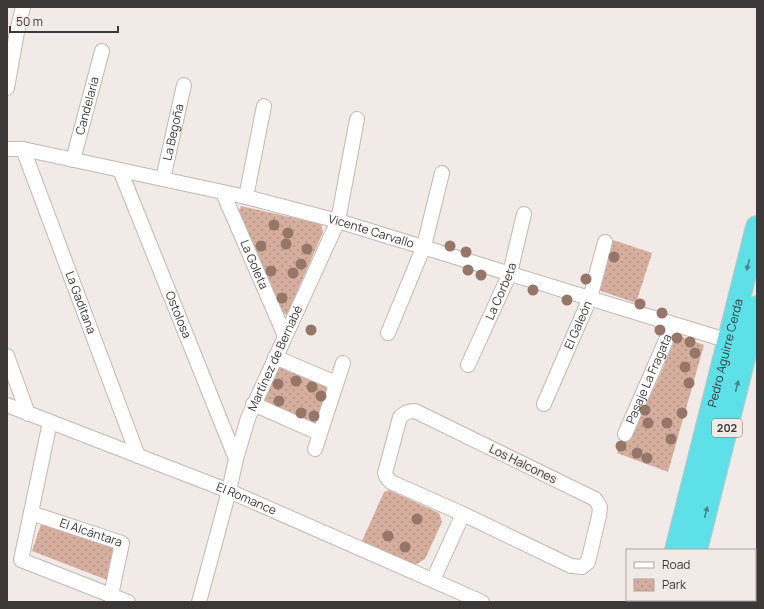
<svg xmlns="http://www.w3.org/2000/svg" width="764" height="609" font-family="Manrope,sans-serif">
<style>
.park{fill:url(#park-dots)}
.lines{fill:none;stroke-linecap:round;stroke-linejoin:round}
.minor-casing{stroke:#c0b9b6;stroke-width:16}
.trunk-casing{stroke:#c8c8c7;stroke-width:24}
.minor{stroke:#fff;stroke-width:14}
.trunk{stroke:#5ee0e8;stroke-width:22}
.tree{fill:#967668}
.oneway{fill:#4b8487}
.labels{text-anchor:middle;stroke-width:3;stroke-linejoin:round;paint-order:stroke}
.shield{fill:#f2eae7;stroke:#736e6c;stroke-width:1}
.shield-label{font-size:11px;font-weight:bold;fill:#3c3938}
.street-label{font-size:12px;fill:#3c3938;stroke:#f2eae7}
</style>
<defs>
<pattern id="park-dots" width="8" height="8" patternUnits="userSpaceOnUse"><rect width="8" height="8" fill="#d6ae9e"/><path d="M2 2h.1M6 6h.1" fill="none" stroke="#af8f82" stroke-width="1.8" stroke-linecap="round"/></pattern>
</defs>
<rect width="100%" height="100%" fill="#f2eae7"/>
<path class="park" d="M241,206L321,224L323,232L287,315L281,312L238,212Z
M613,240L652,253L636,303L601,291L599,288Z
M677,335L704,345L668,472L617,453L622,438L629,439L656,384Z
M280,366L323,383L328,390L316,423H312L264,400Z
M389,490L439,513L442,522L425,559L413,566L362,541L384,492Z
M41,524L116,549L110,581L32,551Z"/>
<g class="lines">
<defs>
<g id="minor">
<path d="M7,88L17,32L23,7"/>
<path id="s1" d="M7,149H23L246,197L338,221L729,341"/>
<path id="s2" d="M23,149L138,456"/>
<path id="s3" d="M73,160L102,51"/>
<path id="s4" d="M120,170L236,459"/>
<path id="s5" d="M163,179L184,85"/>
<path id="s6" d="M223,193L285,336"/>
<path d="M246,197L264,106"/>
<path d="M388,333L424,246L442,173"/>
<path d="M7,356L28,414"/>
<path d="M275,357L336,383"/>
<path id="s7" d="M468,365L510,273L524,214"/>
<path d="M253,404L319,433"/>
<path id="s8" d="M544,404L590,298L605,242"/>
<path id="s9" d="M7,405L229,491L482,602"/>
<path d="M415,411L595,499L600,507L599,516L588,562L582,567L571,566L463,514L391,482L387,478L385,473L400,417L407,412Z"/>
<path d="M50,422L21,560L128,602"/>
<path id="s10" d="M625,434L673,324"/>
<path d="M315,449L343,363"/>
<path id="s11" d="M31,513L122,543L111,595"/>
<path d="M433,580L463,514"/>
<path id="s12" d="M199,602L229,491L236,459L248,418L338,221L357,119"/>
</g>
<g id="trunk">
<path id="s13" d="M676,550L757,227"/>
<path d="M696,550L757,307"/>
<path d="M663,602L664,600"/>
<path d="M683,602L684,600"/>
</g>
</defs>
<use href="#minor" class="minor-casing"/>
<use href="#trunk" class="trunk-casing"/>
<use href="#minor" class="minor"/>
<use href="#trunk" class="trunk"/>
</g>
<g class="tree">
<circle cx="274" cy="225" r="5.5"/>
<circle cx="288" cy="233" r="5.5"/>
<circle cx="286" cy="244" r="5.5"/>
<circle cx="261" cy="246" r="5.5"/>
<circle cx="450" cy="246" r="5.5"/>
<circle cx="307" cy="249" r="5.5"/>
<circle cx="466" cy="252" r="5.5"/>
<circle cx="614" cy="257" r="5.5"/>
<circle cx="301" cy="264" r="5.5"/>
<circle cx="468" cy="270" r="5.5"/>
<circle cx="271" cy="271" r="5.5"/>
<circle cx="293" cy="273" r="5.5"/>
<circle cx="481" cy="275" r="5.5"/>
<circle cx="586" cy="279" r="5.5"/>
<circle cx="533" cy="290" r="5.5"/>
<circle cx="282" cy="298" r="5.5"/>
<circle cx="567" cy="300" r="5.5"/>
<circle cx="640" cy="304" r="5.5"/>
<circle cx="662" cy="313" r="5.5"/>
<circle cx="311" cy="330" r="5.5"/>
<circle cx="660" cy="330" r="5.5"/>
<circle cx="677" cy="338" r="5.5"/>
<circle cx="690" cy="342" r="5.5"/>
<circle cx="695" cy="353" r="5.5"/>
<circle cx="685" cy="367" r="5.5"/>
<circle cx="296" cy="381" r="5.5"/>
<circle cx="689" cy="383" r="5.5"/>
<circle cx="278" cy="384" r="5.5"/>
<circle cx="312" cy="387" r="5.5"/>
<circle cx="321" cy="396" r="5.5"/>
<circle cx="279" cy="401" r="5.5"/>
<circle cx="645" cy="410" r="5.5"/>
<circle cx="301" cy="413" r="5.5"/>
<circle cx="682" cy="413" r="5.5"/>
<circle cx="314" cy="416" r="5.5"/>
<circle cx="648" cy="423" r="5.5"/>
<circle cx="667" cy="423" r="5.5"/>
<circle cx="671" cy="439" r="5.5"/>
<circle cx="621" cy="446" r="5.5"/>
<circle cx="637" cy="453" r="5.5"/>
<circle cx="647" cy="458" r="5.5"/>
<circle cx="417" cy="519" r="5.5"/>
<circle cx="388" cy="536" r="5.5"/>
<circle cx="405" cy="547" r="5.5"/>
</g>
<defs><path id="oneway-solid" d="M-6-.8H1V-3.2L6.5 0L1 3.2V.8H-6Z"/></defs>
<g class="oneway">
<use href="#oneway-solid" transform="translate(748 265) rotate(104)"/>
<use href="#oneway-solid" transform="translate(737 386) rotate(-76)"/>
<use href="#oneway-solid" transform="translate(706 512) rotate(-76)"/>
</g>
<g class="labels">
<rect class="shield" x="712" y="419" width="30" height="18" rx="3"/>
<g class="shield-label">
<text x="727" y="432">202</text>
</g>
<g class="street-label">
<text dy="4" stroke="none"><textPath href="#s3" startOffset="56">Candelaria</textPath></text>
<text dy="4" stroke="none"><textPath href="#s5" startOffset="48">La Begoña</textPath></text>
<text dy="4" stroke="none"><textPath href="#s1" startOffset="374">Vicente Carvallo</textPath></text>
<text dy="4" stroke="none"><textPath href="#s6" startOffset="78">La Goleta</textPath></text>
<text dy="4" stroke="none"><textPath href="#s7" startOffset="81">La Corbeta</textPath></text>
<text dy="4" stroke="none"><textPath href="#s2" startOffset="164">La Gaditana</textPath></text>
<text dy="4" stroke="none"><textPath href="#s4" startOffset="156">Ostolosa</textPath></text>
<text dy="4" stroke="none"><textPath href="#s8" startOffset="86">El Galeón</textPath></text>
<text dy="4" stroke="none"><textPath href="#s13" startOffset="203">Pedro Aguirre Cerda</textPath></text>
<text dy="4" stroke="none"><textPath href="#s12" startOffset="256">Martínez de Bernabé</textPath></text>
<text dy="4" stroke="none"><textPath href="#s10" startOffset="60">Pasaje La Fragata</textPath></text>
<text transform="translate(523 464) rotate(26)" y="4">Los Halcones</text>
<text dy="4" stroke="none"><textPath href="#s9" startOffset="257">El Romance</textPath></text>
<text dy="4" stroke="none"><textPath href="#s11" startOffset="63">El Alcántara</textPath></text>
</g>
</g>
<rect width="764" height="609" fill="none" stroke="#3c3938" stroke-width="16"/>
<rect x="626" y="549" width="130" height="52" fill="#f2eae7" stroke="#a9a3a1"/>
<rect x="634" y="562" width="20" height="6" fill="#ffffff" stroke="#a9a3a1"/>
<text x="662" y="569" font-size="12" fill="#3c3938">Road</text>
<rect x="634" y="579" width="20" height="12" fill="url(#park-dots)" stroke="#a9a3a1"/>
<text x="662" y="589" font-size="12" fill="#3c3938">Park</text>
<path d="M10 26v6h108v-6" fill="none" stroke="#3c3938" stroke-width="2"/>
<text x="16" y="26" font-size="12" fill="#3c3938" stroke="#f2eae7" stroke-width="3" paint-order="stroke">50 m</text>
</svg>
